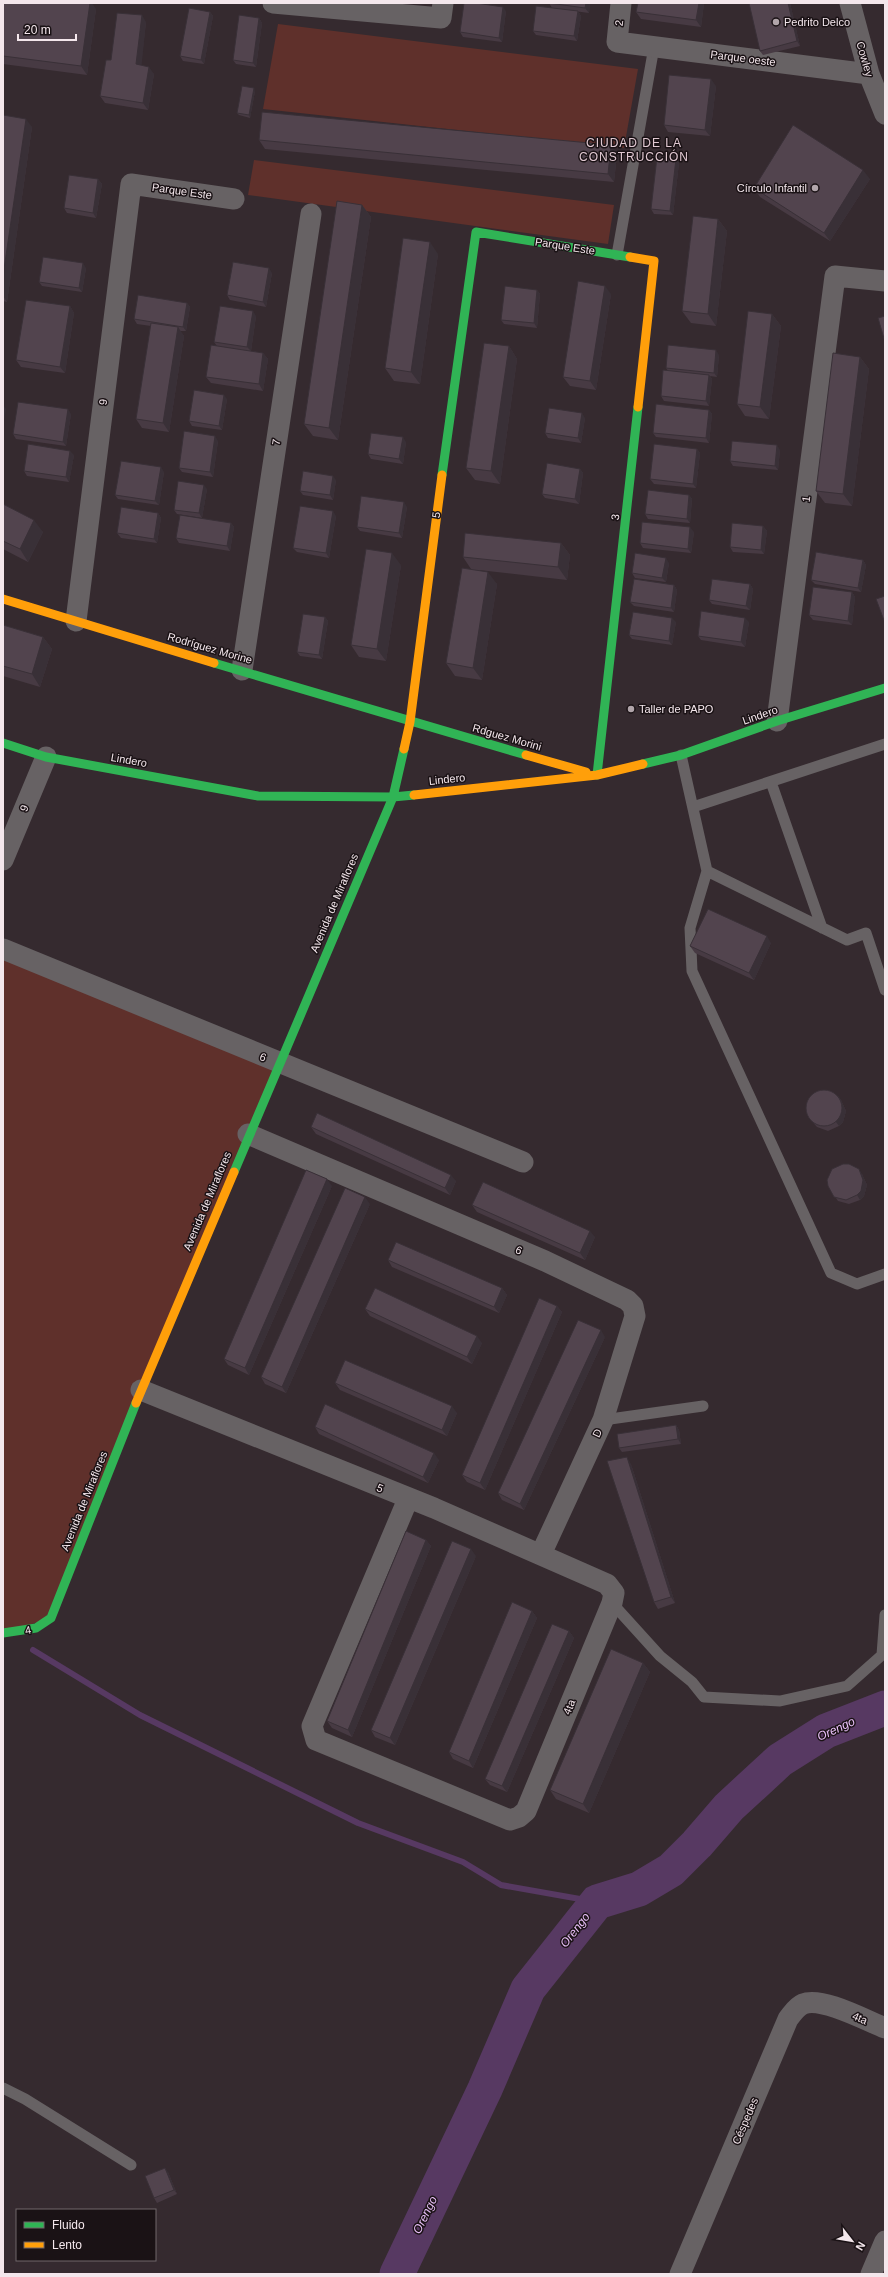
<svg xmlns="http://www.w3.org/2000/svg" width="888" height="2277" font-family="Helvetica,sans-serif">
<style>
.green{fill:#5f302b}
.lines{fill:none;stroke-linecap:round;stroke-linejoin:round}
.stream{stroke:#573962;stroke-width:6}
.river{stroke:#573962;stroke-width:35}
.lane{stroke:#676264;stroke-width:11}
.street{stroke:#676264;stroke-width:21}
.fast{stroke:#30b455;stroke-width:9}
.slow{stroke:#ff9f0a;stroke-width:9}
.wall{fill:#473a43}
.shaded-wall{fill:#393037}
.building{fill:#52444e;stroke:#393037}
.poi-dot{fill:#b1a5aa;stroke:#1a1215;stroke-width:1.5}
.labels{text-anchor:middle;stroke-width:3;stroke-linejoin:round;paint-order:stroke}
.poi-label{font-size:11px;fill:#f4e7ec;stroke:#1a1215;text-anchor:start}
.street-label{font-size:11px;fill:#f4e7ec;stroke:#1a1215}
.neighbourhood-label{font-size:12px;letter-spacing:1px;fill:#e1c9d2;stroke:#1a1215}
.water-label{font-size:12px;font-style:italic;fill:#eac0fa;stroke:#1a1215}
</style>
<rect width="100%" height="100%" fill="#352a2f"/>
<path class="green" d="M278,24L638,69L624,148L263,109Z
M254,160L614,205L608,244L248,195Z
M3,949L279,1063L51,1618L3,1633Z"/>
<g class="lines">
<path class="stream" d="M33,1650L140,1715L358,1823L463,1862L501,1885L597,1902"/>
<path class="river" d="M397,2274L485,2089L528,1989L597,1902L639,1889L671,1870L697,1844L729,1807L780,1760L826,1731L885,1708"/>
<path class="lane" d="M617,255L654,47
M681,755L707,871L847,940L866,933L885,990
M771,782L822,928
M693,807L885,744
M707,871L690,928L692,971L831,1273L857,1284L885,1274
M603,1420L703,1406
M612,1603L660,1656L692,1682L704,1697L780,1701L847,1686L882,1655L885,1615
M3,2088L25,2099L131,2165"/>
<path class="street" d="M273,3L441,18L443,3
M621,3L617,42L869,74
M850,3L869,74L885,114
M76,621L131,184L234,199
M242,670L311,214
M777,721L835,276L885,281
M3,860L46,757
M3,949L523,1162
M248,1134L545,1261L627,1300L633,1306L635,1316L603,1420L541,1554
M141,1390L434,1508L607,1584L614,1593L612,1603L526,1811L519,1817L510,1820L316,1740L312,1726L408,1499
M680,2274L788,2019C793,2013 796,2007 803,2004C822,1996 867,2021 885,2028
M871,2274L885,2241"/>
<path class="fast" d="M442,475L476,232L630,257
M214,663L526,755
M3,743L46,757L258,796L393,797L414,795
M643,764L681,755L777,721L885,688
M597,775L638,407
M234,1172L393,797L404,749
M3,1633L36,1628L51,1618L136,1403"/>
<path class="slow" d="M630,257L654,261L638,407
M3,599L214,663
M404,749L410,722L442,475
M526,755L586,772
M414,795L597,775L643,764
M136,1403L234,1172"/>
</g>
<path class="wall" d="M3,3L96,9L87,75L3,64Z
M549,3H590L589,13L552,8Z
M638,3H704L701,27L641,19L636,12Z
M790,3L800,46L763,55L760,51Z
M506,11L502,42L463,37L460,32Z
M578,11L581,16L577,41L536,35L533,31Z
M210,12L213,16L204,64L183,61L180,56Z
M259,18L262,23L256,67L236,64L233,60Z
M146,22L141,65L154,74L148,110L105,103L100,96L111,60Z
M716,86L710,136L668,132L664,125Z
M255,91L250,118L239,115L237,113Z
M3,115L32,127L7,302L3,301Z
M259,140L611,145L617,154L614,182L265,149Z
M676,159L679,163L673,215L654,214L651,209Z
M98,179L102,184L96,218L67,213L64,208Z
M870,179L830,241L760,197L754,188Z
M362,205L371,217L338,440L313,436L304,424Z
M718,219L727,231L716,326L691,323L682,311Z
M438,254L420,384L394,381L385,368Z
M86,268L82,292L42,286L39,282Z
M272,273L266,307L230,300L227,295Z
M537,290L540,294L537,328L504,324L501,320Z
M611,294L596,390L570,386L563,377Z
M187,303L190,307L186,331H180L184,336L169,432L142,428L136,419L151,326L137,324L134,319Z
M70,306L74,313L65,373L21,367L16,360Z
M772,314L781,326L769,419L745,416L737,404Z
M256,316L251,351L263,353L268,359L263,391L211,383L206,377L217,346L214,342Z
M509,346L517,359L500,484L475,480L466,468Z
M719,355L717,377L710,376L712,379L709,406L664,401L661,396L668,371L666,368Z
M860,357L869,369L852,506L825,503L816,491Z
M227,399L222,430L192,426L189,421Z
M709,410L712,414L709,443L656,437L653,433Z
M71,414L66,446L16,439L13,434Z
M585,418L581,443L548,438L545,433Z
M218,441L213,477L182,472L179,468Z
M406,442L403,464L371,459L368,454Z
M697,449L700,453L696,488L654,484L650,479Z
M780,450L778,470L733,466L730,461Z
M74,455L69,482L27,476L24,471Z
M580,469L583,473L579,504L545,498L542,494Z
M164,472L159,505L118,499L115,495Z
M336,480L333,500L303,495L300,491Z
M207,489L202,518L177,514L174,510Z
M689,495L692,499L690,523L648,519L645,514Z
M3,504L43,532L28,562L3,549Z
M407,507L402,538L360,531L357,527Z
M158,513L161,518L157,543L121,538L117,533Z
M336,516L329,558L297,552L293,548Z
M231,523L234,527L230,551L179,543L176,538Z
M763,526L767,531L764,554L733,552L730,547Z
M694,532L691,553L643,548L640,543Z
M561,543L570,555L567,580L479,570L497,584L482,680L455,676L446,663L471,569L463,557Z
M863,560L866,565L861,592L815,584L811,580Z
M669,563L666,582L635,578L632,573Z
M401,565L386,661L359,657L351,645Z
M750,584L753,589L750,610L712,604L709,600Z
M674,585L677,590L674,612L634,606L630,602Z
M852,592L855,597L852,625L813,620L809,615Z
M325,617L328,621L322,659L300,656L297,652Z
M676,622L672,645L632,639L629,635Z
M749,622L745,647L701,640L698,636Z
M3,625L43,637L52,649L40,687L3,676Z
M771,943L754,980L695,953L690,946Z
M838,1096L841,1100L846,1111L843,1122L839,1126L828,1131L817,1127L809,1118Z
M311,1127L456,1181L450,1195L316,1134Z
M862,1174L867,1185L864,1196L860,1200L849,1204L838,1201L828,1186Z
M332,1186L249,1375L228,1365L224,1359Z
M370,1204L286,1393L265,1384L261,1377Z
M472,1205L595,1237L585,1260L477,1212Z
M388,1260L502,1288L507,1295L499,1313L392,1267Z
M557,1306L562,1312L485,1490L467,1482L462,1475Z
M365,1309L482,1343L472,1364L370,1316Z
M605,1337L524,1510L502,1500L498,1493Z
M335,1383L457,1413L447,1436L340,1390Z
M676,1425L679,1430L681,1444L622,1452L619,1448Z
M315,1427L439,1460L428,1483L319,1434Z
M631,1464L675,1603L658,1609L654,1602Z
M426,1540L431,1546L352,1737L332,1728L327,1721Z
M476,1556L395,1745L375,1737L371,1730Z
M532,1611L537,1618L473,1768L453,1759L449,1752Z
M569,1631L574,1638L507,1792L490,1785L485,1779Z
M643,1663L650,1672L589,1813L556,1799L550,1790Z
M168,2172L177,2194L157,2203L154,2198Z"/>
<path class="shaded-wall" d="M90,3H92L96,9L87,75L81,66Z
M586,3H590L589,13L585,8Z
M699,3H704L701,27L696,20Z
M788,3H790L800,46L797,41Z
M503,7L506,11L502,42L499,38Z
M578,11L581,16L577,41L574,36Z
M210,12L213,16L204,64L201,60Z
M142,15L146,22L141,71L136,64Z
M259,18L262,23L256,67L253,63Z
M149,67L154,74L148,110L143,103Z
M711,79L716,86L710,136L705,130Z
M254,88L255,91L250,118L249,115Z
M26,119L32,127L7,302L3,296V276Z
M611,145L617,154L614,182L608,174Z
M676,159L679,163L673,215L670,211Z
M863,170L870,179L830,241L824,233Z
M98,179L102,184L96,218L93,213Z
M362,205L371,217L338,440L329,428Z
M718,219L727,231L716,326L708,314Z
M430,242L438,254L420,384L411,372Z
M83,263L86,268L82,292L79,288Z
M269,268L272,273L266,307L263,302Z
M605,286L611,294L596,390L590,381Z
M537,290L540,294L537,328L534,323Z
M187,303L190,307L186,331L183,327Z
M70,306L74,313L65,373L60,367Z
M253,311L256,316L251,351L247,347Z
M772,314L781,326L769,419L760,407Z
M178,327L184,336L169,432L163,423Z
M509,346L517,359L500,484L491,471Z
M716,350L719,355L717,377L714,373Z
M263,353L268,359L263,391L259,384Z
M860,357L869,369L852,506L843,494Z
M709,375L712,379L709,406L706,401Z
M224,395L227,399L222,430L219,426Z
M3,405L6,409L3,427Z
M68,409L71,414L66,446L63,442Z
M709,410L712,414L709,443L706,438Z
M582,413L585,418L581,443L578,438Z
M215,436L218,441L213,477L210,472Z
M403,437L406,442L403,464L399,459Z
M777,445L780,450L778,470L775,466Z
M697,449L700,453L696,488L693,484Z
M70,451L74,455L69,482L66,477Z
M161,467L164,472L159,505L155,501Z
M580,469L583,473L579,504L575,499Z
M333,476L336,480L333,500L330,495Z
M204,485L207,489L202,518L199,513Z
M689,495L692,499L690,523L687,519Z
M404,502L407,507L402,538L399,533Z
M333,511L336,516L329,558L326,553Z
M158,513L161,518L157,543L154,539Z
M34,520L43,532L28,562L20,549Z
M231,523L234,527L230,551L227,546Z
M763,526L767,531L764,554L761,550Z
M690,527L694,532L691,553L688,549Z
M561,543L570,555L567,580L558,567Z
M392,553L401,565L386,661L377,649Z
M666,558L669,563L666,582L662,578Z
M863,560L866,565L861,592L858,588Z
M488,572L497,584L482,680L473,668Z
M750,584L753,589L750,610L746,606Z
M674,585L677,590L674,612L671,608Z
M852,592L855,597L852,625L848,621Z
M325,617L328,621L322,659L319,655Z
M672,618L676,622L672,645L669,641Z
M745,618L749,622L745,647L741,642Z
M43,637L52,649L40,687L32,674Z
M767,936L771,943L754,980L749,973Z
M838,1096L841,1100L846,1111L843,1122L839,1126L836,1122Z
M859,1169L862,1174L867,1185L864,1196L860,1200L857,1195Z
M451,1175L456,1181L450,1195L445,1188Z
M327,1179L332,1186L249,1375L245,1368Z
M365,1197L370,1204L286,1393L282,1387Z
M590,1231L595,1237L585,1260L580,1253Z
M502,1288L507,1295L499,1313L494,1307Z
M557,1306L562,1312L485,1490L480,1483Z
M601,1330L605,1337L524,1510L520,1504Z
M477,1336L482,1343L472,1364L467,1357Z
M452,1406L457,1413L447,1436L442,1430Z
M676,1425L679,1430L681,1444L678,1439Z
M434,1453L439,1460L428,1483L423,1477Z
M627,1457L631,1464L675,1603L671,1597Z
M426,1540L431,1546L352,1737L348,1730Z
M471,1549L476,1556L395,1745L390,1738Z
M532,1611L537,1618L473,1768L469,1761Z
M569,1631L574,1638L507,1792L502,1786Z
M643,1663L650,1672L589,1813L583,1804Z
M165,2168L168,2172L177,2194L174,2190Z"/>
<path class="building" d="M3,3H90L81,66L3,56Z
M464,3H476L503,7L499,38L460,32Z
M549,3H586L585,8Z
M638,3H699L696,20L636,12Z
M749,3H788L797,41L760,51Z
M536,6L578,11L574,36L533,31Z
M189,8L210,12L201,60L180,56Z
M117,13L142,15L136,64L149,67L143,103L100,96L106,60H111Z
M239,15L259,18L253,63L233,60Z
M669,75L711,79L705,130L664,125Z
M242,86L254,88L249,115L237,113Z
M262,112L611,145L608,174L259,140Z
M3,115L26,119L3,276Z
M793,125L863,170L824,233L754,188Z
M657,157L676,159L670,211L651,209Z
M69,175L98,179L93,213L64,208Z
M337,201L362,205L329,428L304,424Z
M693,216L718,219L708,314L682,311Z
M403,238L430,242L411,372L385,368Z
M43,257L83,263L79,288L39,282Z
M233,262L269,268L263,302L227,295Z
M578,281L605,286L590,381L563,377Z
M505,286L537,290L534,323L501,320Z
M138,295L187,303L183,327L134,319Z
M26,300L70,306L60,367L16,360Z
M220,306L253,311L247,347L214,342Z
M748,311L772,314L760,407L737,404Z
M885,316V342L878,318Z
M151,323L178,327L163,423L136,419Z
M484,343L509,346L491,471L466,468Z
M211,345L263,353L259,384L206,377Z
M668,345L716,350L714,373L666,368Z
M833,353L860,357L843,494L816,491Z
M663,370L709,375L706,401L661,396Z
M194,390L224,395L219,426L189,421Z
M18,402L68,409L63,442L13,434Z
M656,404L709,410L706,438L653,433Z
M549,408L582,413L578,438L545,433Z
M184,431L215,436L210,472L179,468Z
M371,433L403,437L399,459L368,454Z
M732,441L777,445L775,466L730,461Z
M28,444L70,451L66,477L24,471Z
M654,444L697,449L693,484L650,479Z
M121,461L161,467L155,501L115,495Z
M547,463L580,469L575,499L542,494Z
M303,471L333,476L330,495L300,491Z
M178,481L204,485L199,513L174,510Z
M648,490L689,495L687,519L645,514Z
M361,496L404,502L399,533L357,527Z
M3,504L34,520L20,549L3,541Z
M300,506L333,511L326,553L293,548Z
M121,507L158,513L154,539L117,533Z
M180,515L231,523L227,546L176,538Z
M642,522L690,527L688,549L640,543Z
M732,523L763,526L761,550L730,547Z
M465,533L561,543L558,567L463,557Z
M366,549L392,553L377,649L351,645Z
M816,552L863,560L858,588L811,580Z
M635,553L666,558L662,578L632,573Z
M462,568L488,572L473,668L446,663Z
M634,579L674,585L671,608L630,602Z
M712,579L750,584L746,606L709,600Z
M813,587L852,592L848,621L809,615Z
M885,596V623L876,599Z
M701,611L745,618L741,642L698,636Z
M633,612L672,618L669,641L629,635Z
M303,614L325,617L319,655L297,652Z
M3,625L43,637L32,674L3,666Z
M708,909L767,936L749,973L690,946Z
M806 1108a18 18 0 1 1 36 0a18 18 0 1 1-36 0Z
M317,1113L451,1175L445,1188L311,1127Z
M843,1164H849L859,1169L863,1180L861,1191L857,1195L846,1200L834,1197L828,1186L827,1180L832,1169Z
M306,1170L327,1179L245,1368L224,1359Z
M483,1182L590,1231L580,1253L472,1205Z
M345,1188L365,1197L282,1387L261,1377Z
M396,1242L502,1288L494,1307L388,1260Z
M375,1288L477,1336L467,1357L365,1309Z
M539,1298L557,1306L480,1483L462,1475Z
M578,1320L601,1330L520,1504L498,1493Z
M345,1360L452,1406L442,1430L335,1383Z
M325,1404L434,1453L423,1477L315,1427Z
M676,1425L678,1439L619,1448L617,1434Z
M627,1457L671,1597L654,1602L607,1461Z
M406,1531L426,1540L348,1730L327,1721Z
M452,1541L471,1549L390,1738L371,1730Z
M512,1602L532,1611L469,1761L449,1752Z
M552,1624L569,1631L502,1786L485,1779Z
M611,1649L643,1663L583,1804L550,1790Z
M165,2168L174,2190L154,2198L145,2176Z"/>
<g class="poi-dot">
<circle cx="776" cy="22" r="4"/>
<circle cx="815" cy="188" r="4"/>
<circle cx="631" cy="709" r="4"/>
</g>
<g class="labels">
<g class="poi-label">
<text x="784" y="26">Pedrito Delco</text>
<text x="807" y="192" text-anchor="end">Círculo Infantil</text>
<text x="639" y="713">Taller de PAPO</text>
</g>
<g class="street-label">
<text transform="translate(619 23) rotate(-83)" y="4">2</text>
<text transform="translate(743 58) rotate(7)" y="4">Parque oeste</text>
<text transform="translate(865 59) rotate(74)" y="4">Cowley</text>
<text transform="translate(182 191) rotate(8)" y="4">Parque Este</text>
<text transform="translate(565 246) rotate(9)" y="4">Parque Este</text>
<text transform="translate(103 402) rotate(-83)" y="4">9</text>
<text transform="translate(276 442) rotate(-81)" y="4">7</text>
<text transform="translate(806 499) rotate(-83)" y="4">1</text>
<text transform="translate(436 515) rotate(-82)" y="4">5</text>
<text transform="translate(615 517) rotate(-84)" y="4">3</text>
<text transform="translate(210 648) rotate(16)" y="4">Rodríguez Morine</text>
<text transform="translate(760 715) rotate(-19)" y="4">Lindero</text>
<text transform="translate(507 737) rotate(16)" y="4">Rdguez Morini</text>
<text transform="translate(129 760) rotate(10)" y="4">Lindero</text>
<text transform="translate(447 779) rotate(-6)" y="4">Lindero</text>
<text transform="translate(24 808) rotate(-67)" y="4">9</text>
<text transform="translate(334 903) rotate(-67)" y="4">Avenida de Miraflores</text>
<text transform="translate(263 1057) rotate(22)" y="4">6</text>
<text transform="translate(207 1201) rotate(-67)" y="4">Avenida de Miraflores</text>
<text transform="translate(519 1250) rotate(23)" y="4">6</text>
<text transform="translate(597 1433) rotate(-65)" y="4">D</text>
<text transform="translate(380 1488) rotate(22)" y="4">5</text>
<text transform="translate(84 1501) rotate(-68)" y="4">Avenida de Miraflores</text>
<text transform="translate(28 1630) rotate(-11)" y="4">4</text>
<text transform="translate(569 1707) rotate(-68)" y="4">4ta</text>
<text transform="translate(860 2018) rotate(23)" y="4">4ta</text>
<text transform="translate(745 2121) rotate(-67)" y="4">Céspedes</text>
</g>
<g class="neighbourhood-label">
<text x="634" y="147">CIUDAD DE LA<tspan x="634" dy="14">CONSTRUCCIÓN</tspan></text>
</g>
<g class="water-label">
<text transform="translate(836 1729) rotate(-25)" y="4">Orengo</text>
<text transform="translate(575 1930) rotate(-52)" y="4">Orengo</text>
<text transform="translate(425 2215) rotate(-64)" y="4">Orengo</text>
</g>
</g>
<rect width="888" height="2277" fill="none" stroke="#f4e7ec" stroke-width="8"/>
<rect x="16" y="2209" width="140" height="52" fill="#1a1215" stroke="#71676b"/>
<rect x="24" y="2222" width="20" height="6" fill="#30b455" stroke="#71676b"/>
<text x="52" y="2229" font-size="12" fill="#f4e7ec">Fluido</text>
<rect x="24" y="2242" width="20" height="6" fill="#ff9f0a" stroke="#71676b"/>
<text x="52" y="2249" font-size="12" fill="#f4e7ec">Lento</text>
<g transform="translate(852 2241) rotate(121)" stroke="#1a1215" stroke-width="3" paint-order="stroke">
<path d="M0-3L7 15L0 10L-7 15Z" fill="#f4e7ec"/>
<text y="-6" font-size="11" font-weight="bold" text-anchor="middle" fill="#f4e7ec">N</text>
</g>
<path d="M18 34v6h58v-6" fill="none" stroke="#f4e7ec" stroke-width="2"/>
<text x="24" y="34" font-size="12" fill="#f4e7ec" stroke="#1a1215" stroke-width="3" paint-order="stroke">20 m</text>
</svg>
